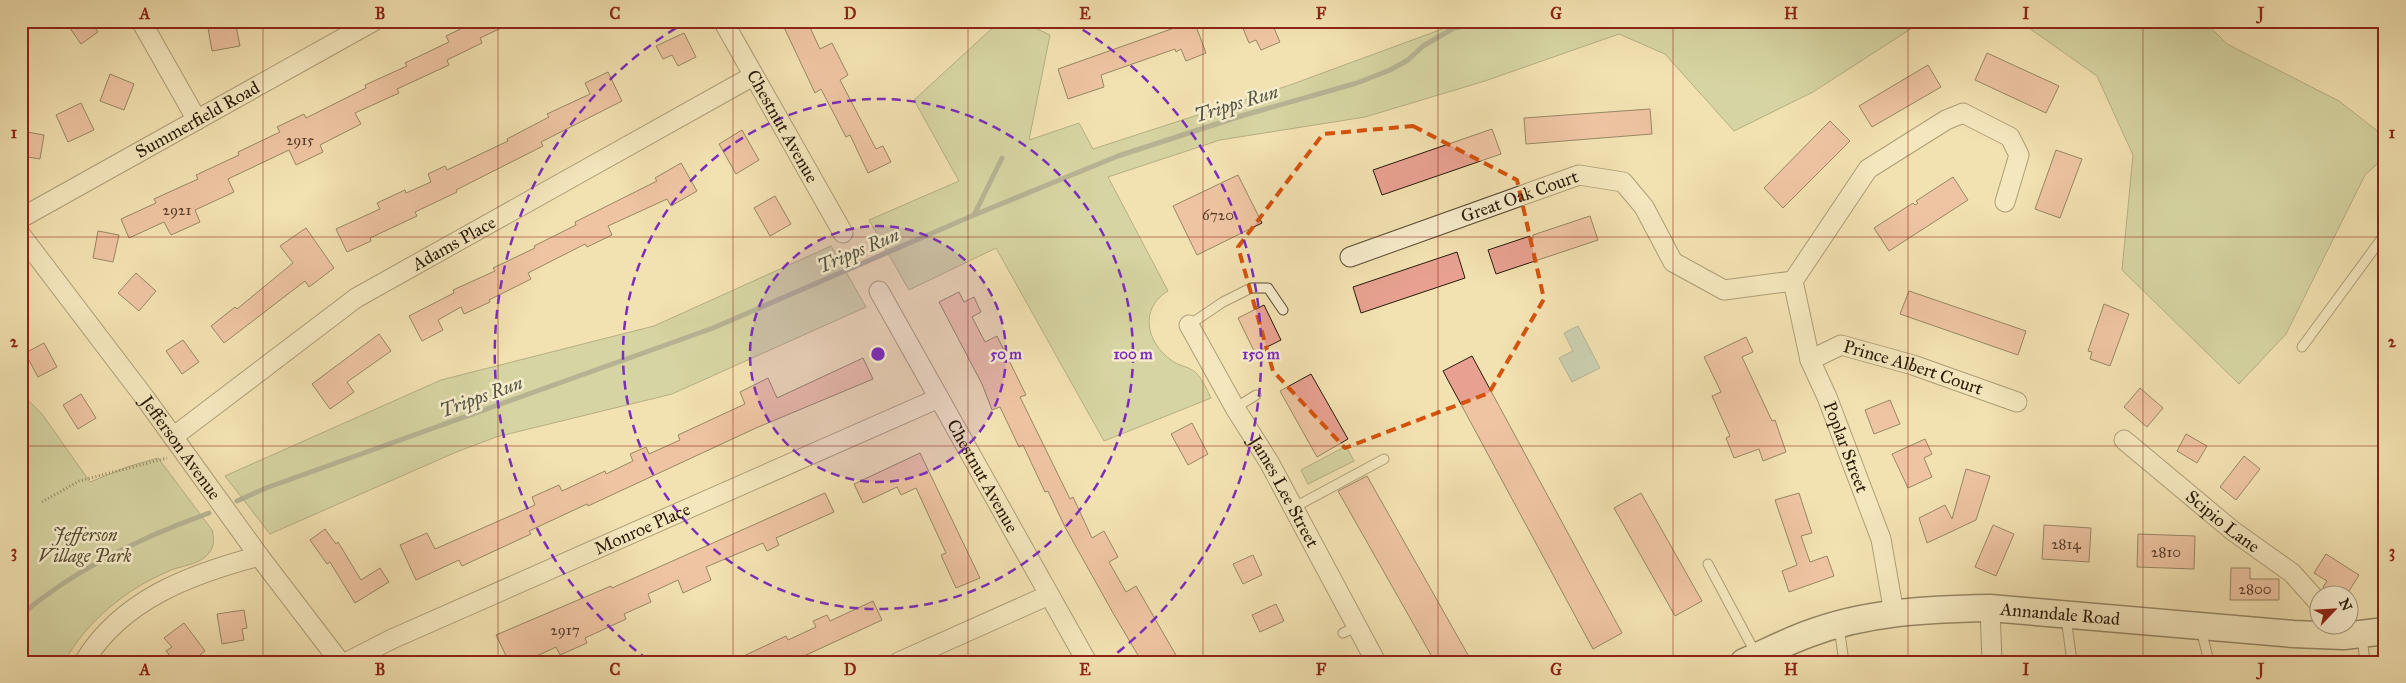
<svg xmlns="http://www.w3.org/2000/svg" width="2406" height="683" font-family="'IM FELL Great Primer',serif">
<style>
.green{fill:#b4c491;stroke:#6e6f4c}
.water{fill:#9dbcb3;stroke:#6e7b6f}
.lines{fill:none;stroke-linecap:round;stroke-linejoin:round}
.stream{stroke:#6e7b6f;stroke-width:5}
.building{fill:#e8a190;stroke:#281a08}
.service-casing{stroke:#5a4c32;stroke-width:11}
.minor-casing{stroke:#5a4c32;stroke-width:21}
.secondary-casing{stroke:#281a08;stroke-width:29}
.path{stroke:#281a08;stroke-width:3;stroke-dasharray:1 2.5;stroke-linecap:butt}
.service{stroke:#f7eccc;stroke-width:9}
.minor{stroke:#f7eccc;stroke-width:19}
.secondary{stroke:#f7eccc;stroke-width:26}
.marked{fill:none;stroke:#d5530c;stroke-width:4;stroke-dasharray:10 6;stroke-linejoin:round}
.grid{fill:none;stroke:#8f2418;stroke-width:1;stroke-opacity:0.55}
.ring{fill:none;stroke:#7b2cbf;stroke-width:2.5;stroke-dasharray:9 6}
.labels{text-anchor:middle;stroke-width:5;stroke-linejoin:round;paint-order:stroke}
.number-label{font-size:15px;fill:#583c2a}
.street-label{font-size:18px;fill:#281a08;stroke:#f7eccc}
.park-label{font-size:18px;font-style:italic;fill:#524d31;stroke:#f7eccc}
.water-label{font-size:19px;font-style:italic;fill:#515344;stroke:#f7eccc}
.centre{fill:#7b2cbf;stroke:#f7eccc;stroke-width:2.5}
.ring-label{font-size:15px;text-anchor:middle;font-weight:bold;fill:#7b2cbf;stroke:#f7eccc;stroke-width:5;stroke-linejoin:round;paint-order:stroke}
.neatline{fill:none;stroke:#8f2418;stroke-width:2}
.grid-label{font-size:16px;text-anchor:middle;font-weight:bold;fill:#8f2418}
</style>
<rect width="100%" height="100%" fill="#f2e1b1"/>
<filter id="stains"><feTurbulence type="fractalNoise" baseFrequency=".004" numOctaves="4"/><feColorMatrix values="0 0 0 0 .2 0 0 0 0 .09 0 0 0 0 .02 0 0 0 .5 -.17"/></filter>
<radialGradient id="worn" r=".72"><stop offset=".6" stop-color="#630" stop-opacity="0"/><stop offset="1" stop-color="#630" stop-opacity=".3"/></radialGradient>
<path class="green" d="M1000,21H1020L1050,35L1029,140L1079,123L1093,149L1290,85L1464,21H1923L1813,92L1734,131L1665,54L1619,34L1485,81L1365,117L1220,140L1108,177L1168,291C1139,308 1146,342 1171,360C1178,366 1188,366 1195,372C1202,378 1207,390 1211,398L1104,441L996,248L909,290L869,220L959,181L914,100Z
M1975,21H2204L2227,44L2339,101L2385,137V157L2365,175L2286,334L2239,384L2122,270L2133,155L2097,76L2029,28Z
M831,246L866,307L672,394L496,437L454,453L270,534L225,476L441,380L654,326Z
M21,393L42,414L90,482L130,466L158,458L212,530C215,542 214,549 205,557C196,565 180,566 169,571C126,589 87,621 64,662H21Z
M1346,446L1354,461L1308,484L1301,470Z"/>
<path class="water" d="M1578,326L1600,368L1572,382L1559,358L1573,351L1564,333Z"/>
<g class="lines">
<path class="stream" d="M974,215L1002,158
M237,501L266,488L713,328L974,215L1118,156L1241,116L1357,83L1390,70L1408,60L1423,46L1454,28L1485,21
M21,615C76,568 142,537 209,513"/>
</g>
<path class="building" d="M65,21H90L98,32L81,44Z
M214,21H235L240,46L212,51L207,22Z
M477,21H516L480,38L482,43L447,60L449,65L397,89L399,93L355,113L361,124L320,145L323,152L296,165L289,150L228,179L234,192L195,210L200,222L171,235L164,222L129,238L121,219L156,203L154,199L198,179L196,175L239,155L238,152L280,132L277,127L304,114L306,118L366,88L365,85L407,66L405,63L449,42L446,36Z
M781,21H807L820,49L832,43L848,75L840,80L876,149L883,146L891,162L868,173L850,135L846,137L821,89L815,93Z
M1194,21L1206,53L1186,61L1181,49L1176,52L1175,49L1101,75L1104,87L1068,99L1058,69Z
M1240,21H1271L1280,42L1261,50L1256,40L1249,43Z
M684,33L696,57L678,66L672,55L663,59L656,46Z
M1987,53L2059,86L2046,113L1975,80Z
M1928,65L1941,87L1872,127L1859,106Z
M608,72L622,101L541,142L543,146L456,190L457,192L415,212L417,216L370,238L371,241L347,252L336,229L380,209L377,203L405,190L406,193L431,182L428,174L445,166L447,170L508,141L507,139L549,117L547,114L590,94L585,83Z
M110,74L134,84L124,110L100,101Z
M81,103L94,130L68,142L56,115Z
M1650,109L1652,134L1526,144L1524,118Z
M1830,121L1850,141L1783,208L1764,188Z
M1492,129L1501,154L1382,195L1373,170Z
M742,130L759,160L736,174L719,144Z
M21,131L44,135L40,159L21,156Z
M2056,150L2082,159L2060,218L2035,209Z
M681,163L697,191L671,206L667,199L608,226L612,235L587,247L585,244L528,273L531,279L489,300L490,302L464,314L461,307L438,320L443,330L422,341L409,316L454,293L453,290L495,271L493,268L535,248L534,246L576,225L575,222L657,181L655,178Z
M1238,175L1262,223L1197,255L1173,206Z
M1953,177L1968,200L1889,251L1874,228L1913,203L1915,205L1918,203L1916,201Z
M775,196L791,224L770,236L754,208Z
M1590,216L1598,240L1496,274L1488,250L1530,236L1531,240L1533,239V235Z
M306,228L334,268L309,287L305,281L224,343L211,326L235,307L237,309L293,263L280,246Z
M98,231L119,235L113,262L93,258Z
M1457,252L1465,278L1361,313L1353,287Z
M136,273L156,291L139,311L118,293Z
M1909,291L2026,331L2018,355L1900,314Z
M959,292L964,302L974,297L981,312L972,317L985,342L997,336L1026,395L1020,397L1070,499L1073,497L1092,538L1104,531L1118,557L1109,562L1126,592L1136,586L1180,662H1142L1113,613L1065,527L1048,491L1045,492L1023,445L1019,447L1000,407L992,410L982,384L939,302Z
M2104,304L2129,314L2110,366L2090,359L2092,352L2088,351Z
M1264,305L1281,340L1255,353L1238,318Z
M379,334L391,351L347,382L354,392L330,409L312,384Z
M1746,337L1753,352L1742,357L1772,421L1775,420L1786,452L1763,461L1759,449L1734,458L1726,438L1730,436L1712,396L1721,392L1704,357Z
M183,340L199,362L182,374L166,351Z
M44,343L57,367L38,377L25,353Z
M1472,356L1622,633L1593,649L1443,371Z
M863,358L873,379L756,428L588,506L587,504L529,531L531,534L462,566L459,560L416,580L400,545L427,533L435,549L535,505L532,497L559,485L562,491L605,471L606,474L633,461L630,454L646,447L649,454L680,440L678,435L745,404L740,392L768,378L777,398Z
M1311,374L1348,439L1317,457L1280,391Z
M2140,388L2163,408L2147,427L2124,407Z
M81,394L96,418L78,429L63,405Z
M1890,400L1900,424L1874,434L1865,410Z
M1192,423L1208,454L1188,465L1171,434Z
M2186,434L2207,446L2197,463L2177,451Z
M1925,439L1932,454L1924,458L1932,477L1908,488L1892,454Z
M920,453L980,578L956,588L941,555L946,553L916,488L901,495L897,487L863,503L854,484Z
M2244,456L2260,469L2236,500L2220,487Z
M1966,469L1990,476L1976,520L1927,543L1919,518L1945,505L1952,519Z
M1367,476L1472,662H1435L1338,491Z
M825,493L834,512L776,538L779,545L767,551L763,543L706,567L711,580L683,593L678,580L648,594L651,602L624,614L626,619L585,638L587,643L560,655L556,647L524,662H509L496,635L611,586L612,588Z
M1641,493L1702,601L1675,616L1614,508Z
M1799,493L1812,533L1801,536L1810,562L1827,556L1834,576L1789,592L1782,571L1797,565L1775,500Z
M1993,525L2014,534L1996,576L1975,567Z
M2044,525L2091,528L2089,562L2042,559Z
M325,529L336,544L338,542L361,580L380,568L389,582L355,603L330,562L327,564L310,540Z
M2138,534L2195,536L2194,569L2137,567Z
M2326,554L2359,575L2346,596H2337L2323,587L2327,581L2314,573Z
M1253,555L1262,575L1243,584L1233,564Z
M2231,568H2250V579H2279V600H2230Z
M873,601L882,620L791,662H731L786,636L788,640L816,627L813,621L827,615L830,621Z
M1276,604L1284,621L1260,632L1252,615Z
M244,610L247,628L242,629L244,640L222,644L217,614Z
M184,623L205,651L191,662H175L166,651L172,647L164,638Z"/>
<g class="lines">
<defs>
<path id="service" d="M1189,325L1223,302L1251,288H1268L1283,310
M2302,347L2385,234
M1235,408L1256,395
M1293,508L1384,459
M1708,564L1756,654
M2066,617L2072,662
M1839,627L1844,662
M2201,629L2209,662
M1343,633L1356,627
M2362,637L2365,662"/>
<g id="minor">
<path d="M141,21L197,120"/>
<path id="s1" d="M723,21L843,233"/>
<path id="s2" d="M21,218L374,21"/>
<path id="s3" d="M21,235L145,398L259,556L340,662"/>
<path id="s4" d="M1350,257L1579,175L1623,182L1644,207L1673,262L1724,290L1793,281"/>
<path d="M1793,281L1868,169L1946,120L1963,113L2010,137L2019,155L2005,202"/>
<path id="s5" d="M1793,281L1810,360L1827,397L1881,539L1894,613"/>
<path id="s6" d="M879,291L1087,662"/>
<path id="s7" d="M1189,325L1235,408L1269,462L1376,662"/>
<path id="s8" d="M1810,360L1841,345L1913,365L2017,402"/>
<path id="s9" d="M173,437L356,298L753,76"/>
<path id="s10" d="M2124,440L2233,531L2292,573L2318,602"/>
<path d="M1990,608L1992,662"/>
<path d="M84,662C122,599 191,574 259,556"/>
<path id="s11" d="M347,662L392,639L939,398"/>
<path d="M899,662L1049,595"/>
</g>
<g id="secondary">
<path id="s12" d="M1744,662C1765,653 1786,642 1808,634C1866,612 1928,609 1990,608L2293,634L2344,636L2385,631"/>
</g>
</defs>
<use href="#service" class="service-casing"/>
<use href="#minor" class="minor-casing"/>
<use href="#secondary" class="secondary-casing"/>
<path class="path" d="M42,502L79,481L167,458"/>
<use href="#service" class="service"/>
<use href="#minor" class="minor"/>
<use href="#secondary" class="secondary"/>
</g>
<path d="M0 0H2406V683H0ZM1413,126L1517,180L1544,299L1489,393L1345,448L1273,371L1238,247L1323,134Z" fill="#f2e1b1" fill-opacity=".55" fill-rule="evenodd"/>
<path class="marked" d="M1413,126L1517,180L1544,299L1489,393L1345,448L1273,371L1238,247L1323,134Z"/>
<path class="grid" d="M263,21V662M498,21V662M733,21V662M968,21V662M1203,21V662M1438,21V662M1673,21V662M1908,21V662M2143,21V662M21,237H2385M21,446H2385"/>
<circle cx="878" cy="354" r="128" fill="#7b2cbf" fill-opacity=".12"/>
<g class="ring">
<circle cx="878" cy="354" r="128"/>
<circle cx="878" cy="354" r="255"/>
<path d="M648 660A383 383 0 0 1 686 22M1070 22A383 383 0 0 1 1108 660"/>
</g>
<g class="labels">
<g class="number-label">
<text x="300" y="145">2915</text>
<text x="177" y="215">2921</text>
<text x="1218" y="220">6720</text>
<text x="2066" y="549">2814</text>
<text x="2166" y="557">2810</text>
<text x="2255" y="594">2800</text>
<text x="565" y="635">2917</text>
</g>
<g class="street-label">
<text dy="6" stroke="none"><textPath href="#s2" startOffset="202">Summerfield Road</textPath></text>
<text dy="6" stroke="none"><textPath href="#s1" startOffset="121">Chestnut Avenue</textPath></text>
<text dy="6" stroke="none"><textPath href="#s4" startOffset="180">Great Oak Court</textPath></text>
<text dy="6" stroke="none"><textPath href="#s9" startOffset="342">Adams Place</textPath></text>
<text dy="6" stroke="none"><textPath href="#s8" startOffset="110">Prince Albert Court</textPath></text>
<text dy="6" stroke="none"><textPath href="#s5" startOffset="175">Poplar Street</textPath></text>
<text dy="6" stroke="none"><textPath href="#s3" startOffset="266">Jefferson Avenue</textPath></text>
<text dy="6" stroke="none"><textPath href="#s6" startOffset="212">Chestnut Avenue</textPath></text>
<text dy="6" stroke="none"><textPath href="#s7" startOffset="192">James Lee Street</textPath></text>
<text dy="6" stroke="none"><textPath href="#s10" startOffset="128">Scipio Lane</textPath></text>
<text dy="6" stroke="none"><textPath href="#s11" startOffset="324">Monroe Place</textPath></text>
<text dy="6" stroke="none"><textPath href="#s12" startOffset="325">Annandale Road</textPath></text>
</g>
<g class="park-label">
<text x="85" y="541">Jefferson<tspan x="85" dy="21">Village Park</tspan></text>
</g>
<g class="water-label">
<text transform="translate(1236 103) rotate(-17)" y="7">Tripps Run</text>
<text transform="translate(858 250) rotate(-23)" y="7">Tripps Run</text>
<text transform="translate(481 396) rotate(-20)" y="7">Tripps Run</text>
</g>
</g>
<circle cx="878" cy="354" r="8" class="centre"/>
<g class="ring-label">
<text x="1006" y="359">50 m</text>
<text x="1133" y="359">100 m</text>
<text x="1261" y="359">150 m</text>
</g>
<rect width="2406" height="683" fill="none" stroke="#f2e1b1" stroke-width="55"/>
<g transform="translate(2334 610) rotate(65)"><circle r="24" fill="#f7eccc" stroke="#a4987e"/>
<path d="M0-4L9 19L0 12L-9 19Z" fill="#8f2418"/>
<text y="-8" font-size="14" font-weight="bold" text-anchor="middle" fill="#281a08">N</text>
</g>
<rect x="28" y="28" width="2350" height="628" class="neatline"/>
<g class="grid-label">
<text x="145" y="19">A</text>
<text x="380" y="19">B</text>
<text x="615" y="19">C</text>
<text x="850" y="19">D</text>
<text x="1085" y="19">E</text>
<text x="1321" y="19">F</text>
<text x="1556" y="19">G</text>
<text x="1791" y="19">H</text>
<text x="2026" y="19">I</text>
<text x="2261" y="19">J</text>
<text x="14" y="138">1</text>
<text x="2392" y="138">1</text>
<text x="14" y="347">2</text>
<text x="2392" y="347">2</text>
<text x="14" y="557">3</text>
<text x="2392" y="557">3</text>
<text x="145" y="675">A</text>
<text x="380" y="675">B</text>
<text x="615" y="675">C</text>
<text x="850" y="675">D</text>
<text x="1085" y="675">E</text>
<text x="1321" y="675">F</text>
<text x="1556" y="675">G</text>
<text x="1791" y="675">H</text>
<text x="2026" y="675">I</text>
<text x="2261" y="675">J</text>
</g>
<rect width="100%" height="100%" filter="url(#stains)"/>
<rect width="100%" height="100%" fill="url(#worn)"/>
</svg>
